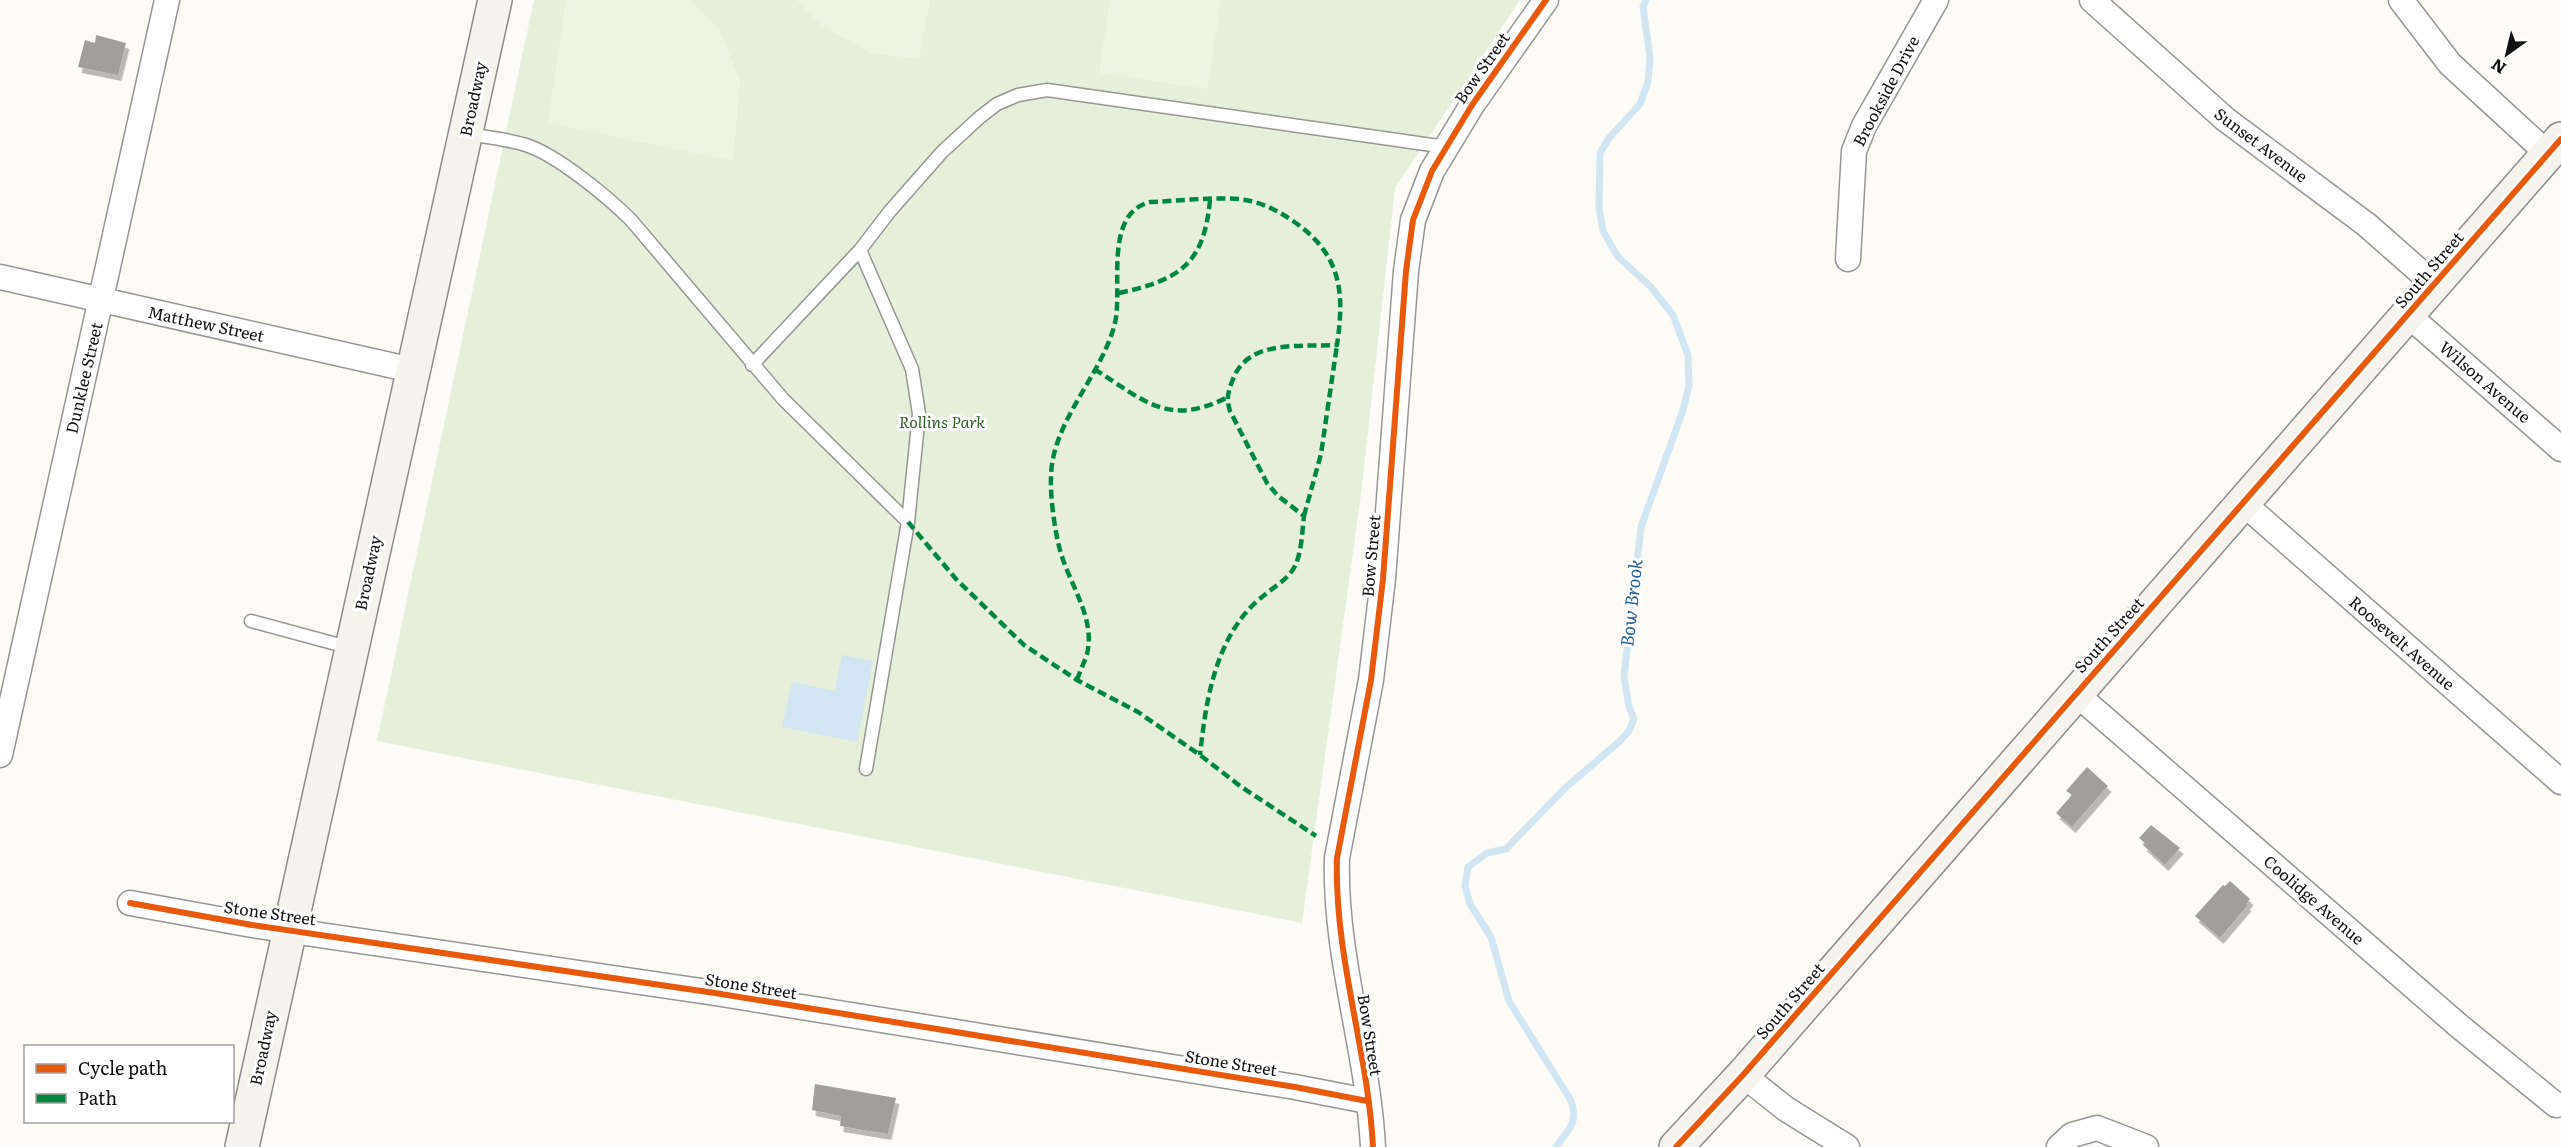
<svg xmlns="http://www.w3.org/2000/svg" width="2561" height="1147" font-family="Literata,serif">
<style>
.green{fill:#e5efd9}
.pitch{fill:#eef4e2}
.water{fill:#d1e5f2}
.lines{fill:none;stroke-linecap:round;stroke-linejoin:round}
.stream{stroke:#d1e5f2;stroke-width:7}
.building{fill:#a09f9b;filter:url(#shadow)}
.lane-casing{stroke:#969694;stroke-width:15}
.street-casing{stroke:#969694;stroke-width:27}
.secondary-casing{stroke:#8d8c8a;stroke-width:36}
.lane{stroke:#fffefe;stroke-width:12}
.street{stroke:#fffefe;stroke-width:24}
.secondary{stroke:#f4f3ec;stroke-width:33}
.quiet{stroke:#00873e;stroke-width:4.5;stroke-dasharray:9 4.5;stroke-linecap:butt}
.cycleway-casing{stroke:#fff;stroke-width:10}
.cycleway{stroke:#e8590c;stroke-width:6}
.labels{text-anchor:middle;stroke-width:6;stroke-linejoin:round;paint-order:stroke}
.street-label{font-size:16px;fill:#101010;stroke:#fff}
.park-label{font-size:16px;font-style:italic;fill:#316127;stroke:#fff}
.water-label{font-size:18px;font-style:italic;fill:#266195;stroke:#fff}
</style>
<defs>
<filter id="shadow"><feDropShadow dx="3.5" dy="6" stdDeviation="0" flood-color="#0004"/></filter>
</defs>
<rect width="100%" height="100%" fill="#fcfbf6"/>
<path class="green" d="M534,0H1520L1395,188L1361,494L1302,923L377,741Z"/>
<path class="pitch" d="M566,0H689L719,29L740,81L733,161L548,123Z
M797,0H930L919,59L870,53L821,25Z
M1110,0H1221L1207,89L1099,73Z"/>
<path class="water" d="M842,655L873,661L857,742L782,727L792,682L835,691Z"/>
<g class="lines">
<path class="stream" d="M1556,1147C1569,1129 1580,1121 1570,1099L1509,1001L1491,937L1470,904L1465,886L1468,867L1487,853L1506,849L1564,789L1620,741L1629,731L1634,719L1629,707L1624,677L1641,527L1682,413L1689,386L1688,355L1673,315L1650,286L1618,257L1603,231L1599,208L1600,153L1609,138L1640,104L1648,82L1650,58L1643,7L1646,0"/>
</g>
<path class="building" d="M96,35L126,43L118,75L78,67L85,40L95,43Z
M2087,767L2108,786L2072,827L2056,813L2072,795L2066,791Z
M2151,825L2180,848L2165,865L2143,845L2145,843L2139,838Z
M2230,881L2250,899L2246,904L2248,905L2220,938L2195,916L2223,885L2225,886Z
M815,1084L896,1098L888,1134L840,1126L841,1116L812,1110Z"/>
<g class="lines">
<defs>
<path id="lane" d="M467,134C486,137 507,139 526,145C557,155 608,197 631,220L783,399L908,522L866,769
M860,250L912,369L919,414L908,522
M752,365L860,250L890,211L942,152L980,117L997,104L1018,95L1047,90L1446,147
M251,621L351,648"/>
<path id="street" d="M2092,0L2225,119L2367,225L2434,284
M2401,0L2450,64L2548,154
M1848,259L1854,151L1864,126L1936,0
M0,277L412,370
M2408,315L2561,449
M2243,503L2561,782
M2075,693L2459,1026L2556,1105
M0,755L167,0
M130,903L252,925L715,993L1295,1087L1367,1101
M1743,1075L1786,1109L1847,1147
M1373,1147C1368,1050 1334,956 1337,858L1371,680L1383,579L1406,271L1413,220L1432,171L1472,105L1546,0
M2059,1147L2072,1135L2097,1128L2146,1147"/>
<path id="secondary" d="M242,1147L495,0
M1676,1147L1743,1075L2561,139"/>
</defs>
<use href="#lane" class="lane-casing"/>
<use href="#street" class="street-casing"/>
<use href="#secondary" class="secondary-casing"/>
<use href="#lane" class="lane"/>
<use href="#street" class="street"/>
<use href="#secondary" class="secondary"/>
<path class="quiet" d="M1119,293C1179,280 1204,265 1210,200
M1094,369C1144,400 1167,427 1226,398
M1304,516L1321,454L1337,345
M908,522L956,579L1024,645L1077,680L1138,712L1200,755L1240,786L1316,836
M1077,680C1080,671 1084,663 1087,654C1096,618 1069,584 1060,550C1055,533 1050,495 1051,478C1051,422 1102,376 1115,323C1123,288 1103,214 1150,202C1179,201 1209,197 1238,199C1259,201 1275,209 1293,221C1341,254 1345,291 1337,345C1301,347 1248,339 1233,379C1228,392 1226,398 1230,411L1267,483L1278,496L1304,516C1302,532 1302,551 1295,566C1288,580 1273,587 1262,597C1254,603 1246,612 1240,620C1212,659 1205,709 1200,755"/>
<defs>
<path id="cycleway" d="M130,903L252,925L715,993L1295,1087L1367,1101
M1373,1147C1368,1050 1334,956 1337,858L1371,680L1383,579L1406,271L1413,220L1432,171L1472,105L1546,0
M1676,1147L1743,1075L2561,139"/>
</defs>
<use href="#cycleway" class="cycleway-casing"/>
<use href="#cycleway" class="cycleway"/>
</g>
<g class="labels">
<g class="street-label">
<text transform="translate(1482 68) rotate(-55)" y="6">Bow Street</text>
<text transform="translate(1886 91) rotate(-62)" y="6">Brookside Drive</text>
<text transform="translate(473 99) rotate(-78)" y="6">Broadway</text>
<text transform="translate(2261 145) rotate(37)" y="6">Sunset Avenue</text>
<text transform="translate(2429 270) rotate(-49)" y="6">South Street</text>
<text transform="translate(206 324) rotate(12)" y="6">Matthew Street</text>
<text transform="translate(84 378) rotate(-77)" y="6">Dunklee Street</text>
<text transform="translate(2485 382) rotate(41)" y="6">Wilson Avenue</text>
<text transform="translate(1371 556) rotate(-85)" y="6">Bow Street</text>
<text transform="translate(368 573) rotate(-78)" y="6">Broadway</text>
<text transform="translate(2109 635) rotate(-48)" y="6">South Street</text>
<text transform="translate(2402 643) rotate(41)" y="6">Roosevelt Avenue</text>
<text transform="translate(2314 900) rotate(41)" y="6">Coolidge Avenue</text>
<text transform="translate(270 913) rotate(8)" y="6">Stone Street</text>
<text transform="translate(751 986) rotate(9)" y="6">Stone Street</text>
<text transform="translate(1790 1001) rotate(-49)" y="6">South Street</text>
<text transform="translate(1370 1035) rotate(81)" y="6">Bow Street</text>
<text transform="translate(263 1048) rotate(-78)" y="6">Broadway</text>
<text transform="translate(1231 1063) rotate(9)" y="6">Stone Street</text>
</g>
<g class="park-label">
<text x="942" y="428">Rollins Park</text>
</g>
<g class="water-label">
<text transform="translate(1632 603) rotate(-84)" y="6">Bow Brook</text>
</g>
</g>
<rect x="24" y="1045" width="210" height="78" fill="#ffffff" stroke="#9f9f9f" stroke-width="1.5"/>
<rect x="36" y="1064" width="30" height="9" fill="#e8590c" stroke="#9f9f9f" stroke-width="1.5"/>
<text x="78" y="1075" font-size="18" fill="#101010">Cycle path</text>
<rect x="36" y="1094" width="30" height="9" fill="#00873e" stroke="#9f9f9f" stroke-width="1.5"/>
<text x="78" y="1105" font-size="18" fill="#101010">Path</text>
<g transform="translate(2507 54) rotate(214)" stroke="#ffffff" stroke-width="4.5" paint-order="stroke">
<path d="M0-4.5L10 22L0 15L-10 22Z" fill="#101010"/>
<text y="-9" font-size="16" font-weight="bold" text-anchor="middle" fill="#101010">N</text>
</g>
</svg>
